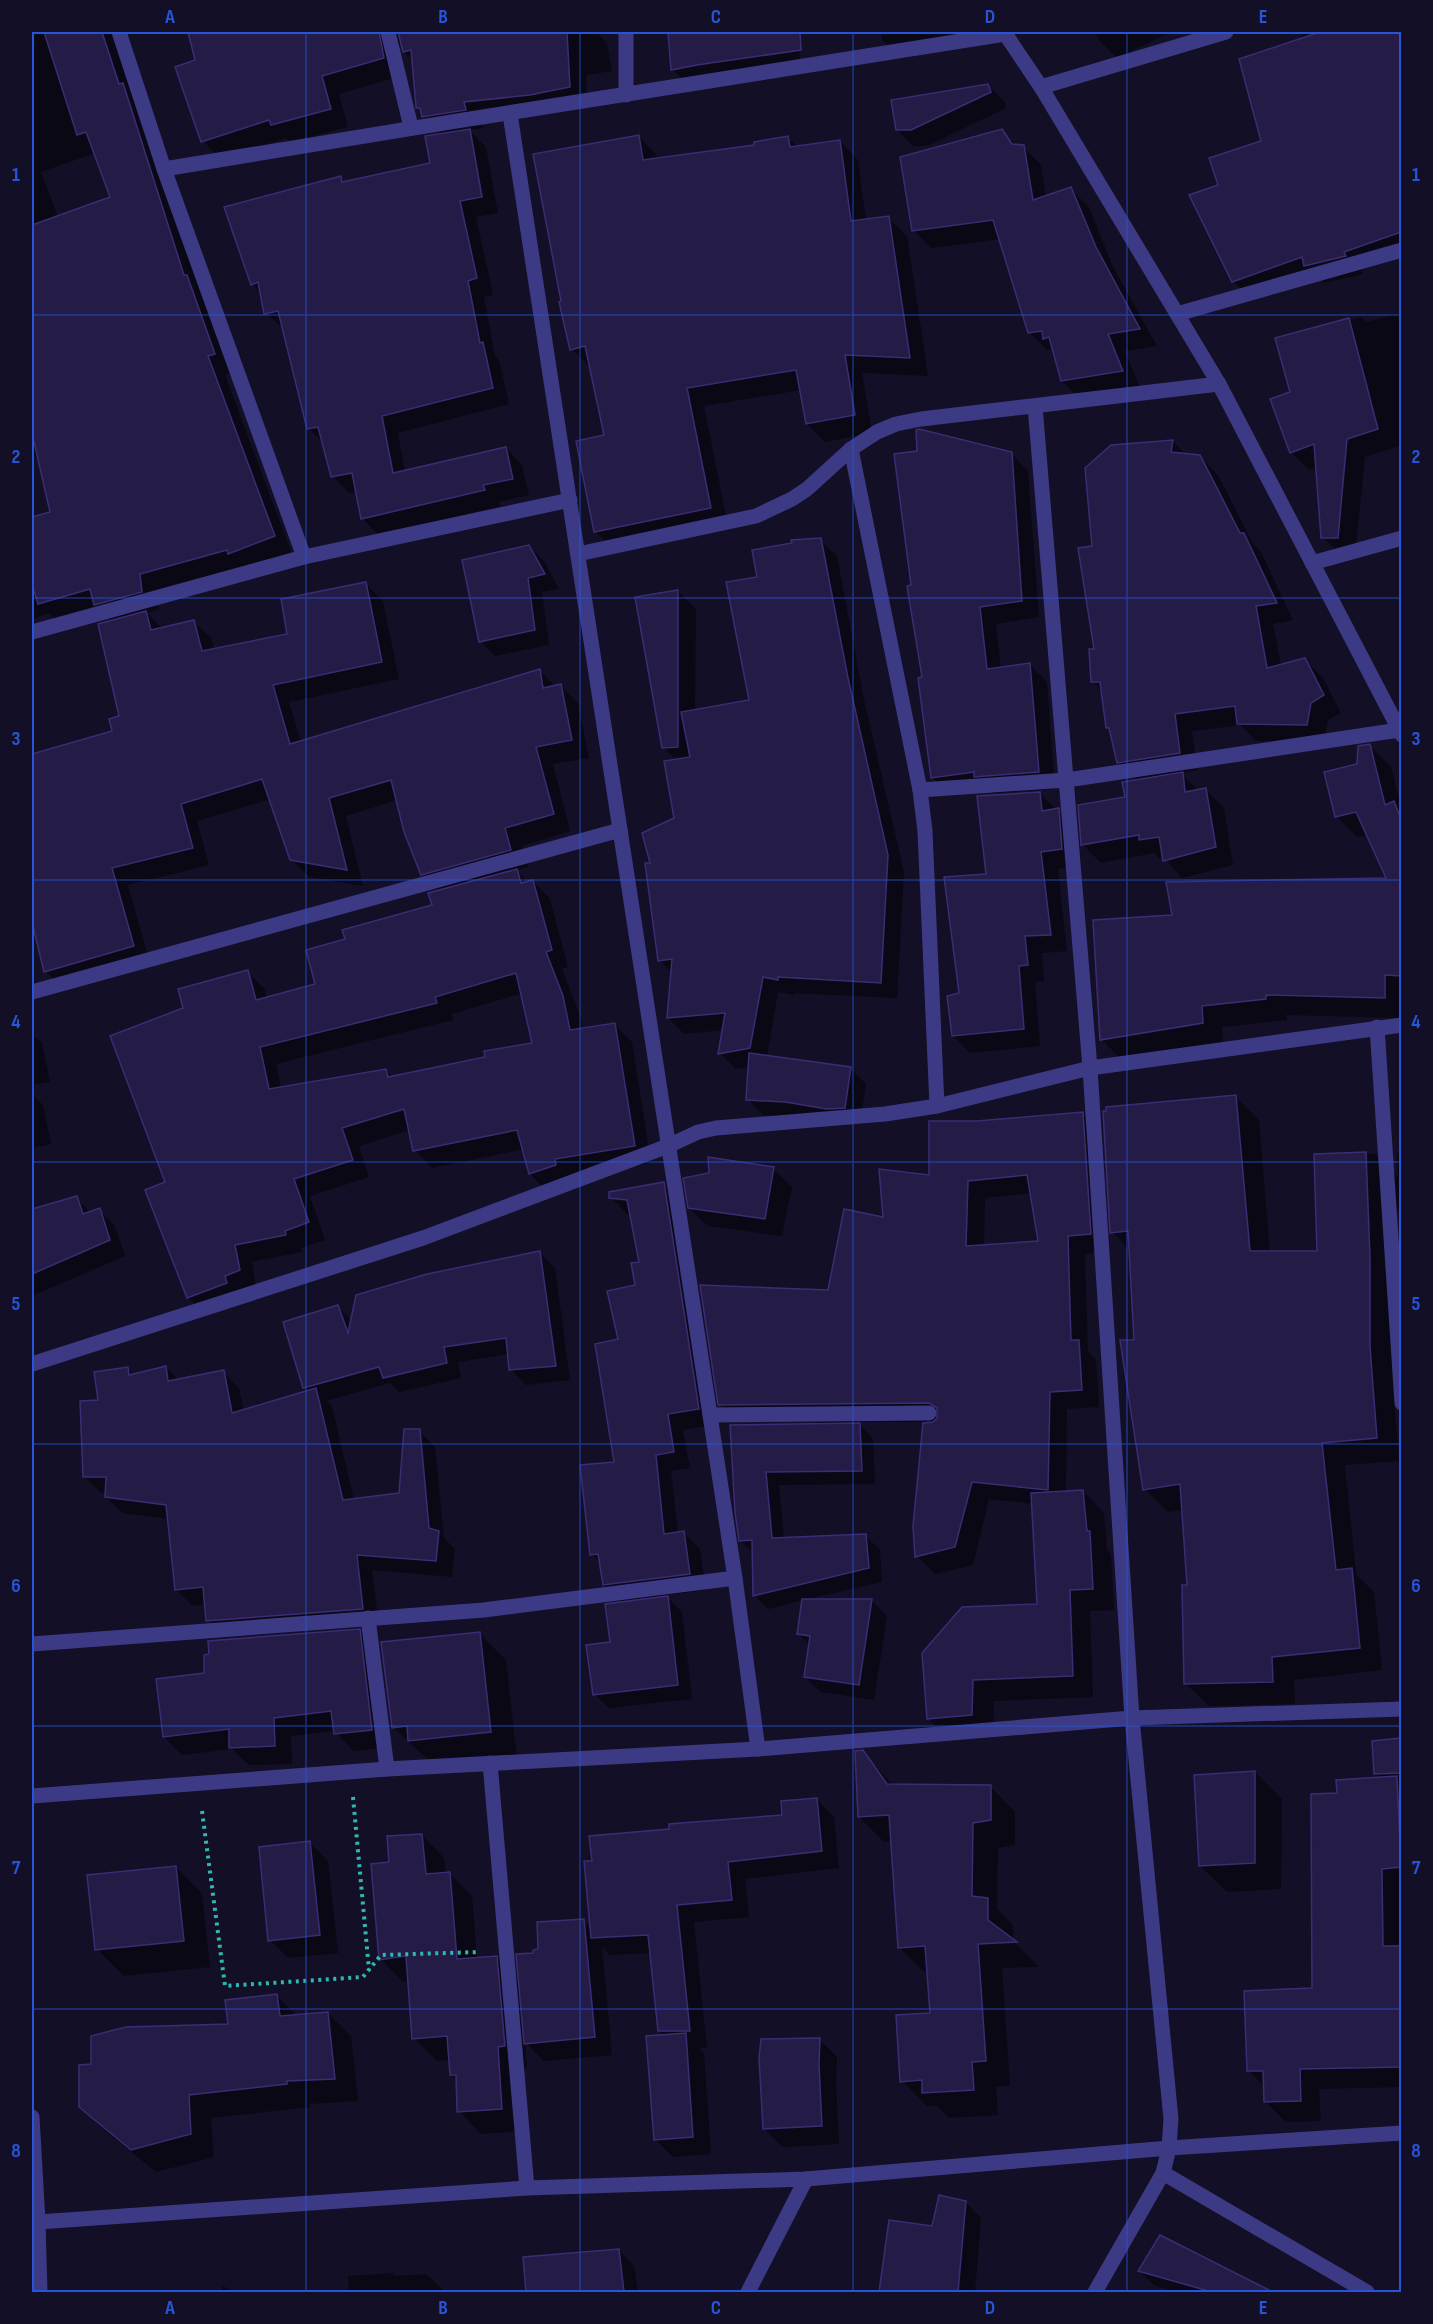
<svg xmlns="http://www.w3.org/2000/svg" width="1433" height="2324" font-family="'Sofia Sans Condensed',sans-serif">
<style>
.shadow{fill:#0007;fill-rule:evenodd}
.building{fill:#241b47;stroke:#3b2d73;stroke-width:1.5;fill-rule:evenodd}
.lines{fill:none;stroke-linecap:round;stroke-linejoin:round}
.path{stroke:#2fb8b0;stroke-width:4;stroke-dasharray:3 4.5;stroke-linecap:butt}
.minor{stroke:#3d3a85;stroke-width:15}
.grid{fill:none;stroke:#2655da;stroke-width:1.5;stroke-opacity:0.55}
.neatline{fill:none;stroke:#2655da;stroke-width:2}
.grid-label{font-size:20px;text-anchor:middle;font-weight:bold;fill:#2655da}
</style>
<rect width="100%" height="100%" fill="#130f26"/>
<g class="shadow">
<path d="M32,32H113L232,372L225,375L292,554L158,592L159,609L147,613L163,629L194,622L212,639L214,650L289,635L366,584L383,601L399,679L289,702L301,742L540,671L556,687L561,686L578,703L589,758L553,764L570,831L522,846L528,867L516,870L528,882L533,881L550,899L568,967L562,969L580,1015L583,1030L615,1025L632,1042L651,1163L572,1176L547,1191L530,1174L524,1149L432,1168L415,1150L410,1130L359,1146L369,1177L310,1196L325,1240L301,1248L302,1252L252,1262L256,1288L206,1315L188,1297L167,1183L184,1009L247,972L265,989L267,999L317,985L347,940L434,906L439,891L422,874L397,800L346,816L363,886L309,877L291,859L271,799L197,821L209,865L128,885L150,963L63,988L46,971L32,916V831L34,830L32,821V756L114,732L121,717L112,621L100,609L57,621L49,613L32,619V519L52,513L38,455L32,457ZM95,153L112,198L58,217L41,172ZM523,993L534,1044L487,1058L393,1078L386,1070L281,1088L276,1064L453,1020L452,1014Z"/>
<polygon points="190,32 596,32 607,43 612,71 586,75 587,104 482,120 483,128 469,130 486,147 498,213 476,217 493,295 484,297 495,356 499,360 509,404 398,433 405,472 506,448 522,465 529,495 498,502 501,506 379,535 362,518 357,492 349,493 333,476 324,444 308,428 284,329 266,313 262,294 252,284 341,178 346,183 431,164 442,135 423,116 418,107 413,61 404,52 402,43 396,48 401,76 339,94 348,127 290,142 286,138 221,159 203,141 197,61"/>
<polygon points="670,32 797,32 801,70 691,88 673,70"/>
<polygon points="881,32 955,32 959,47 901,59 882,40"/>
<polygon points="1095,32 1171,32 1117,58 1099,40"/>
<polygon points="1301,32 1402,32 1402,256 1362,270 1363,274 1324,283 1316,276 1251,299 1233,281 1220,186 1263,142 1303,39"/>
<polygon points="988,86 1004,101 1006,108 927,146 913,146 897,130"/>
<polygon points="1001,131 1017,146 1023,147 1041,165 1046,197 1071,189 1089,207 1113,267 1157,346 1125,351 1140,388 1080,398 1062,381 1054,349 1047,350 1029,332 1000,239 931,248 914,230"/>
<polygon points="638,136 656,154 657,159 756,146 787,137 798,147 840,141 858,160 866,220 888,218 907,236 928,376 862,373 872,433 825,442 807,424 801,390 704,406 728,526 613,549 595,531 606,436 590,367 572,349"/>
<polygon points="1402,313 1402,445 1365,457 1355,555 1341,555 1323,537 1317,467 1309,470 1291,452 1292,392 1277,339 1361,317 1366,322"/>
<polygon points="1173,441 1187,456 1200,457 1218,475 1253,544 1261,552 1293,620 1273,624 1281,666 1305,660 1323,678 1341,713 1328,720 1324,742 1256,741 1241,725 1192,731 1197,770 1181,773 1199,791 1206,790 1224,808 1233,865 1182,878 1164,857 1159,858 1154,853 1101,863 1083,845 1127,798 1137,781 1118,762 1111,732 1108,728 1103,692 1092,681 1096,650 1093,548 1111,446"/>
<polygon points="1011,453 1028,471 1039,617 996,624 1001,669 1030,665 1047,682 1055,789 993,793 989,789 949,794 932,777 924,678 912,586"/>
<polygon points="820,540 837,556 863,695 904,872 897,998 794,993 793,995 778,992 767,1057 851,1069 866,1084 860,1123 763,1115 748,1099 750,1067 736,1069 720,1053 724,1030 684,1034 668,1018 672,973 660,960 652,865 676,819 677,761 664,748 678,591 696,609 695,711 751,701 758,578"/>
<polygon points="528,546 544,561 559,589 542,592 549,645 495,656 480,641"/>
<polygon points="1370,746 1391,767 1402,811 1402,1018 1286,1015 1287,1020 1222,1027 1223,1043 1122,1060 1101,1039 1173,916 1388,880 1368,835 1357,837 1336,816 1358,765"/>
<polygon points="1039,793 1075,827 1078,866 1058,869 1067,951 1042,953 1044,981 1035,982 1040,1046 970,1053 953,1036 987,875"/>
<polygon points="32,1034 42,1043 50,1082 32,1085"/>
<polygon points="32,1097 35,1097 43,1105 51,1144 32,1148"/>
<polygon points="1236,1097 1259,1120 1270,1253 1319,1253 1316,1156 1375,1154 1398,1177 1397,1153 1399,1153 1402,1111 1400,1212 1393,1210 1392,1371 1399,1461 1345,1465 1356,1574 1374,1592 1382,1670 1294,1680 1295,1704 1209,1706 1186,1684 1189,1587 1183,1510 1168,1512 1145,1489 1131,1251 1112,1232"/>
<path d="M1083,1114L1100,1132L1108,1252L1085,1254L1088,1352L1096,1359L1099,1407L1067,1409L1066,1492L1083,1491L1104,1513L1107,1550L1111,1554L1114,1610L1090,1611L1093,1697L994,1701L993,1736L950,1740L929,1719L1039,1606L1033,1504L989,1499L973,1565L935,1574L917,1556L915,1526L925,1422H857L873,1439L875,1484L779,1485L784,1539L866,1536L880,1550L882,1582L807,1599L872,1601L887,1616L874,1700L821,1692L805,1677L810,1645L798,1634L803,1600L768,1609L754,1595V1554L741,1541L732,1426L816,1425V1422H738L720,1404L829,1292L885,1218L931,1176L977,1122ZM1032,1193L1039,1242L984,1246L985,1198Z"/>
<polygon points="773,1169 792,1187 782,1236 708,1226 689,1208"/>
<polygon points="664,1183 680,1200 715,1425 683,1430 690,1468 671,1471 678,1534 683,1533 700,1549 706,1590 620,1601 604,1584 601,1564 591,1554 616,1463 620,1340 637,1286 640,1263 631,1214 627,1214 611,1197"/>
<polygon points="76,1198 91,1213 99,1210 115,1226 125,1256 34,1295 32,1293 32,1210"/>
<polygon points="540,1253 555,1268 570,1380 526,1385 511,1370 509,1354 458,1362 461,1378 399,1392 390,1383 326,1401 332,1406 354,1500 400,1495 419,1431 435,1447 444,1538 455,1549 452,1577 372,1570 379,1625 224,1637 208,1620 206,1604 193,1606 176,1590 169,1519 122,1513 106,1497 106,1493 101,1493 84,1476 100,1401 128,1369 134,1375 166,1367 179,1380 223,1372 239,1388 244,1411 309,1392 305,1388 285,1323 338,1307 352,1321"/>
<polygon points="668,1598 682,1612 692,1699 609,1708 594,1694 612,1643"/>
<polygon points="359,1631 377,1649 390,1747 353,1751 335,1731 291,1736 292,1764 249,1765 232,1749 182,1755 164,1737"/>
<polygon points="479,1633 506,1660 517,1758 437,1768 393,1727"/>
<polygon points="1402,1740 1402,2087 1319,2089 1321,2121 1286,2122 1266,2102 1265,2087 1249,2071 1314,1989 1338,1794 1381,1779 1375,1773 1373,1742"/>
<polygon points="862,1752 894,1786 990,1786 1015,1812 1015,1845 998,1848 997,1909 1013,1925 1013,1941 1039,1967 1002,1968 1010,2086 996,2087 998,2115 949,2118 937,2106 927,2106 902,2081 931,2015 928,1972 924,1972 899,1947 892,1841 884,1842 859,1817"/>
<polygon points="1255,1772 1282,1799 1281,1889 1227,1892 1200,1866"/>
<polygon points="817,1799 834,1817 839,1868 745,1879 749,1917 694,1922 707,2048 699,2048 704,2053 711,2154 673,2157 655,2139 665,2036 659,2031 652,1953 610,1955 602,1947 612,2055 544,2061 525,2042 527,2068 520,2069 524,2131 481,2134 459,2111 457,2080 452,2075 451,2060 437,2061 414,2038 409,1981 403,1982 381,1959 391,1864 422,1835 444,1858 446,1874 449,1873 472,1896 477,1959 496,1957 520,1981 535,1954 539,1950 583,1921 592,1929 593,1862 671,1830 784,1817"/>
<polygon points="310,1843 328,1861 338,1953 288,1958 270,1940"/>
<polygon points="176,1867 202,1894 210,1967 124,1976 97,1949"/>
<polygon points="277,1996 297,2016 328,2013 351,2036 358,2101 309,2104 310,2107 211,2118 214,2157 156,2172 104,2130 81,2107 92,2066 230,2026"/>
<polygon points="819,2039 837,2057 836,2083 839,2144 783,2147 764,2129"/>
<polygon points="966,2202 981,2218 975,2292 937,2292 899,2284 934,2228"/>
<polygon points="1161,2237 1269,2292 1177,2292 1155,2286 1139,2271"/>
<polygon points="619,2250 634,2266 638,2292 527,2292 525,2259"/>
<polygon points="392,2273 395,2276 426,2274 445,2292 349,2292 348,2276"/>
<polygon points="223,2286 234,2292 220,2292"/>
</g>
<g class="building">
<polygon points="44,32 102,32 119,84 123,83 184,275 187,275 215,354 208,356 275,536 228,554 227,550 140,574 142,592 94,605 90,589 38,604 32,584 32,517 50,512 32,433 32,225 110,197 86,132 77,135"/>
<polygon points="188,32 379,32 384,58 322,76 331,109 271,125 269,120 201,142 175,67 195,60"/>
<polygon points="398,32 567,32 570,87 530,95 464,102 466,110 422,117 420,108 416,108 416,106 411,50 403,52"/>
<polygon points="668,32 800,32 801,50 697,65 671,70"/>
<polygon points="1320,32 1401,32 1401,232 1344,252 1346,256 1304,266 1302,257 1232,282 1189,195 1218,185 1209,158 1261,141 1239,59"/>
<polygon points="988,84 991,92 911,130 896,130 891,100"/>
<polygon points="470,129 482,197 460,201 477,278 468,281 480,343 483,342 493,388 382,416 393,473 506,447 513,479 483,485 485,490 361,519 352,473 331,477 318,427 307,429 278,311 264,314 258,282 251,285 224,207 341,176 342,182 430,163 425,136"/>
<polygon points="1002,129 1012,144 1024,145 1033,200 1071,187 1096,247 1140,329 1108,334 1123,371 1061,381 1049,337 1043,339 1042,331 1028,333 993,220 912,231 900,157"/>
<polygon points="639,135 643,160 754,145 754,142 788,136 790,147 840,140 851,221 889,216 910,358 845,355 855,415 806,424 796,370 687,388 711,508 594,532 576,441 604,435 585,346 570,350 559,302 561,301 533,154"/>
<polygon points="1349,318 1378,429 1347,439 1338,538 1321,538 1314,444 1290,453 1270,399 1290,392 1275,338"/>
<polygon points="919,429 1012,452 1022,601 980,607 987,669 1030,663 1039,772 974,777 974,772 931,778 918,678 922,677 907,586 911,585 894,454 917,451 916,430"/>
<polygon points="1173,440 1171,452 1200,455 1240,533 1244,533 1277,603 1256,606 1267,668 1305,658 1324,695 1311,703 1307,725 1237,724 1235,706 1175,714 1180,753 1117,763 1109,728 1106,728 1100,682 1091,682 1089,649 1094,649 1078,548 1092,546 1085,468 1111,445"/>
<polygon points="821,538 848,678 888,855 881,983 778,977 778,980 763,977 750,1048 718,1054 725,1013 667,1018 672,959 658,961 645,863 650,863 642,833 674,818 664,761 690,757 681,712 749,700 726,582 757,577 752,550 792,543 791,540"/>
<polygon points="529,545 545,574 528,578 535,630 479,642 462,560"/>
<polygon points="366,582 382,662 273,685 290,744 540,669 543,688 561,684 572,740 536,747 554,814 505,828 511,850 421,875 404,832 391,780 329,798 347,870 290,860 262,779 181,804 193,848 112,868 134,946 44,972 32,922 32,754 112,731 109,719 119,716 98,624 146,611 151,630 194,620 202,651 287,634 281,599"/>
<polygon points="678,590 678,747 662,748 635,597"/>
<polygon points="1370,744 1385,805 1394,801 1401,819 1401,976 1385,975 1385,998 1266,995 1266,999 1202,1006 1203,1023 1100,1040 1093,920 1172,915 1166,882 1386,878 1356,812 1335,817 1324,772 1357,764 1358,746"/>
<polygon points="1183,772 1185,792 1206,788 1216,847 1163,861 1159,837 1139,840 1139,835 1081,845 1078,805 1125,797 1122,782"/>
<polygon points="1040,792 1042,811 1059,808 1062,849 1041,852 1051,935 1025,936 1028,965 1019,966 1024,1029 952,1036 947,996 959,993 944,877 986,874 977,796"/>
<path d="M517,869L521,883L533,880L552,950L546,952L563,996L570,1030L615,1023L635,1146L555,1159L556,1165L529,1174L517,1130L413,1151L404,1109L342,1128L353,1160L294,1179L309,1222L285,1231L286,1235L235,1245L240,1270L225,1276L227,1283L187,1298L145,1190L165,1182L110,1036L183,1008L178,989L248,970L256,1000L315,984L306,950L345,939L342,930L432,905L428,893ZM516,973L532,1043L484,1051L485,1057L388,1077L386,1069L269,1089L260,1047L437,1003L435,997Z"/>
<polygon points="749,1053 851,1067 845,1108 827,1109 785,1102 746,1100"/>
<polygon points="1236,1095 1250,1251 1317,1251 1314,1154 1366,1152 1370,1258 1370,1347 1377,1438 1322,1443 1336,1570 1352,1568 1360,1648 1272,1657 1273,1682 1184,1684 1182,1585 1187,1585 1180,1484 1143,1490 1120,1340 1134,1340 1128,1231 1110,1233 1103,1111 1106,1111 1106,1107"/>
<path d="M1083,1112L1091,1234L1068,1236L1071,1340H1079L1082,1390L1050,1392L1048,1490L972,1482L955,1547L915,1557L913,1526L923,1423L933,1422L937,1418V1408L929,1403L718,1405L700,1285L828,1290L844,1209L883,1217L879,1169L929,1175V1121H977ZM1027,1175L1038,1241L966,1246L968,1181Z"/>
<polygon points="708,1157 774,1167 765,1219 688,1208 683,1178 709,1173"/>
<polygon points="664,1182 699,1409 668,1414 674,1452 656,1455 664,1534 684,1531 690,1574 603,1585 598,1554 590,1555 580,1465 614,1462 595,1344 618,1339 607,1291 635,1285 631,1263 639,1262 627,1200 609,1198 609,1192"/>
<polygon points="77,1196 83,1214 100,1208 110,1240 32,1274 32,1209"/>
<polygon points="540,1251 556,1366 509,1370 506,1338 444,1347 447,1363 383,1378 379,1367 303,1388 283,1322 338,1305 348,1333 356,1295 427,1274"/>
<polygon points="166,1366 168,1381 224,1370 232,1413 316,1388 343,1500 399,1493 404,1429 420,1429 429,1528 439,1531 436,1561 357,1555 363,1609 206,1621 203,1587 175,1590 166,1505 105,1497 106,1477 83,1477 80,1401 98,1400 94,1372 128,1367 129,1375"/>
<polygon points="860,1423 862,1471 766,1472 772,1538 866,1534 869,1568 753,1596 752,1540 739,1541 735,1512 730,1425"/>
<polygon points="1083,1490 1087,1531 1090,1531 1093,1589 1070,1590 1073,1676 973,1680 972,1715 927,1719 922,1653 962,1607 1037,1604 1031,1493"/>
<polygon points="668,1596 678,1685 593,1695 586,1645 610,1642 605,1604"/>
<polygon points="802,1599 872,1599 859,1685 804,1677 810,1636 797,1634"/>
<polygon points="360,1629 372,1730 334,1734 331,1711 274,1718 275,1746 229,1748 229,1729 163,1737 156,1679 204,1673 204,1655 209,1654 208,1641"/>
<polygon points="480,1632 491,1732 408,1741 407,1726 392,1728 381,1642"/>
<polygon points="1401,1738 1401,1773 1374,1774 1372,1741"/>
<polygon points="863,1750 887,1784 991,1785 991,1820 973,1823 972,1896 988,1898 988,1920 1017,1942 978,1944 986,2061 972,2062 974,2090 922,2093 922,2080 900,2082 896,2015 930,2013 925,1946 898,1948 889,1815 858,1817 855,1751"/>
<polygon points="1255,1771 1255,1863 1199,1866 1194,1775"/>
<polygon points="1397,1776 1401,1867 1382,1869 1383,1946 1401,1946 1401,2067 1300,2069 1301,2101 1264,2102 1263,2071 1247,2071 1244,1991 1312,1988 1311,1794 1337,1793 1336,1780"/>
<polygon points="817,1798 822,1851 728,1862 732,1900 677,1905 690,2031 658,2031 648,1935 591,1938 584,1861 592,1861 589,1836 669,1829 669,1824 782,1815 781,1801"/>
<polygon points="422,1834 426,1874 450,1872 457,1959 497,1956 505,2046 498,2047 502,2109 457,2112 456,2075 450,2075 447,2036 412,2039 406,1956 379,1960 371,1864 389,1862 387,1836"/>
<polygon points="310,1841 320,1935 268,1941 259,1847"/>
<polygon points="176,1866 184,1941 95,1950 87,1875"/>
<polygon points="584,1919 595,2037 524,2044 516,1954 533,1953 533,1950 538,1949 537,1922"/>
<polygon points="277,1994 280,2016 328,2012 335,2079 287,2081 287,2084 189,2095 191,2134 131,2150 79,2107 79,2065 91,2064 91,2036 126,2027 228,2024 225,2000"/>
<polygon points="686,2033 693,2137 654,2140 646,2036"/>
<polygon points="820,2038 819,2064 822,2126 763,2129 759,2058 761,2039"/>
<polygon points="939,2195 966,2201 958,2292 879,2292 889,2220 932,2226"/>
<polygon points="1160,2235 1273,2292 1212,2292 1138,2271"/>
<polygon points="619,2249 624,2292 526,2292 523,2257"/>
</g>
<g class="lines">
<g class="path">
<polyline points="353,1797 369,1970"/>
<polyline points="202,1811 225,1986 363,1977 381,1955 480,1952"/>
</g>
<g class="minor">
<polyline points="119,32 164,169 304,557"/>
<polyline points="388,32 411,127"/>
<polyline points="1004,32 1041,87 1219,384 1402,735"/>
<polyline points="1041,87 1226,32"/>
<polyline points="626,95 626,32"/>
<polyline points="510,114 735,1578 758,1749"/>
<path d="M164,169C444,122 725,79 1005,34"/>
<polyline points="1177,314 1402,250"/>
<polyline points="1035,406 1090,1068 1132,1718 1171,2119 1169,2148 1163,2173 1095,2292"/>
<polyline points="851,449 920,790 925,831 937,1106"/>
<polyline points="578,554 756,516 792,499 807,489 851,449 877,432 896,424 921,419 1219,384"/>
<polyline points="1312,563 1402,538"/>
<polyline points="32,632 304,557 570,500"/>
<polyline points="920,790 1067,780 1399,730"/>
<polyline points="32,992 620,830"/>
<polyline points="1377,1027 1402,1403"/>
<polyline points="32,1364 423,1238 668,1146 698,1132 716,1128 885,1114 937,1106 1090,1068 1402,1025"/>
<polyline points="710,1415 929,1413"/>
<polyline points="368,1618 387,1769"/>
<polyline points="32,1644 484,1610 735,1578"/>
<polyline points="490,1763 527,2188"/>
<polyline points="32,1796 387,1769 758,1749 1132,1718 1402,1709"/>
<polyline points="32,2117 38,2222 40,2292"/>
<polyline points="1163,2173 1367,2292"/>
<polyline points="38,2222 527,2188 806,2179 1169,2148 1402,2133"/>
<polyline points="748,2292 806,2179"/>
</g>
</g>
<path class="grid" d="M306,32V2292M580,32V2292M853,32V2292M1127,32V2292M32,315H1402M32,598H1402M32,880H1402M32,1162H1402M32,1444H1402M32,1726H1402M32,2009H1402"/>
<rect width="1433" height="2324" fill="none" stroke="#130f26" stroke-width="66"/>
<rect x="33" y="33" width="1367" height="2258" class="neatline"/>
<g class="grid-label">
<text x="170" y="23">A</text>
<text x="443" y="23">B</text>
<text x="716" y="23">C</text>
<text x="990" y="23">D</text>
<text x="1263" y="23">E</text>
<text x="16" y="181">1</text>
<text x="1416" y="181">1</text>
<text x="16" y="463">2</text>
<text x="1416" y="463">2</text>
<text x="16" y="745">3</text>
<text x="1416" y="745">3</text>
<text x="16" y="1028">4</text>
<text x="1416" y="1028">4</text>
<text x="16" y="1310">5</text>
<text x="1416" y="1310">5</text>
<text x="16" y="1592">6</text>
<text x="1416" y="1592">6</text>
<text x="16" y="1874">7</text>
<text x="1416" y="1874">7</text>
<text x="16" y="2157">8</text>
<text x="1416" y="2157">8</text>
<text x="170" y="2314">A</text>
<text x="443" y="2314">B</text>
<text x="716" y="2314">C</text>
<text x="990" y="2314">D</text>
<text x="1263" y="2314">E</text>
</g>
</svg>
